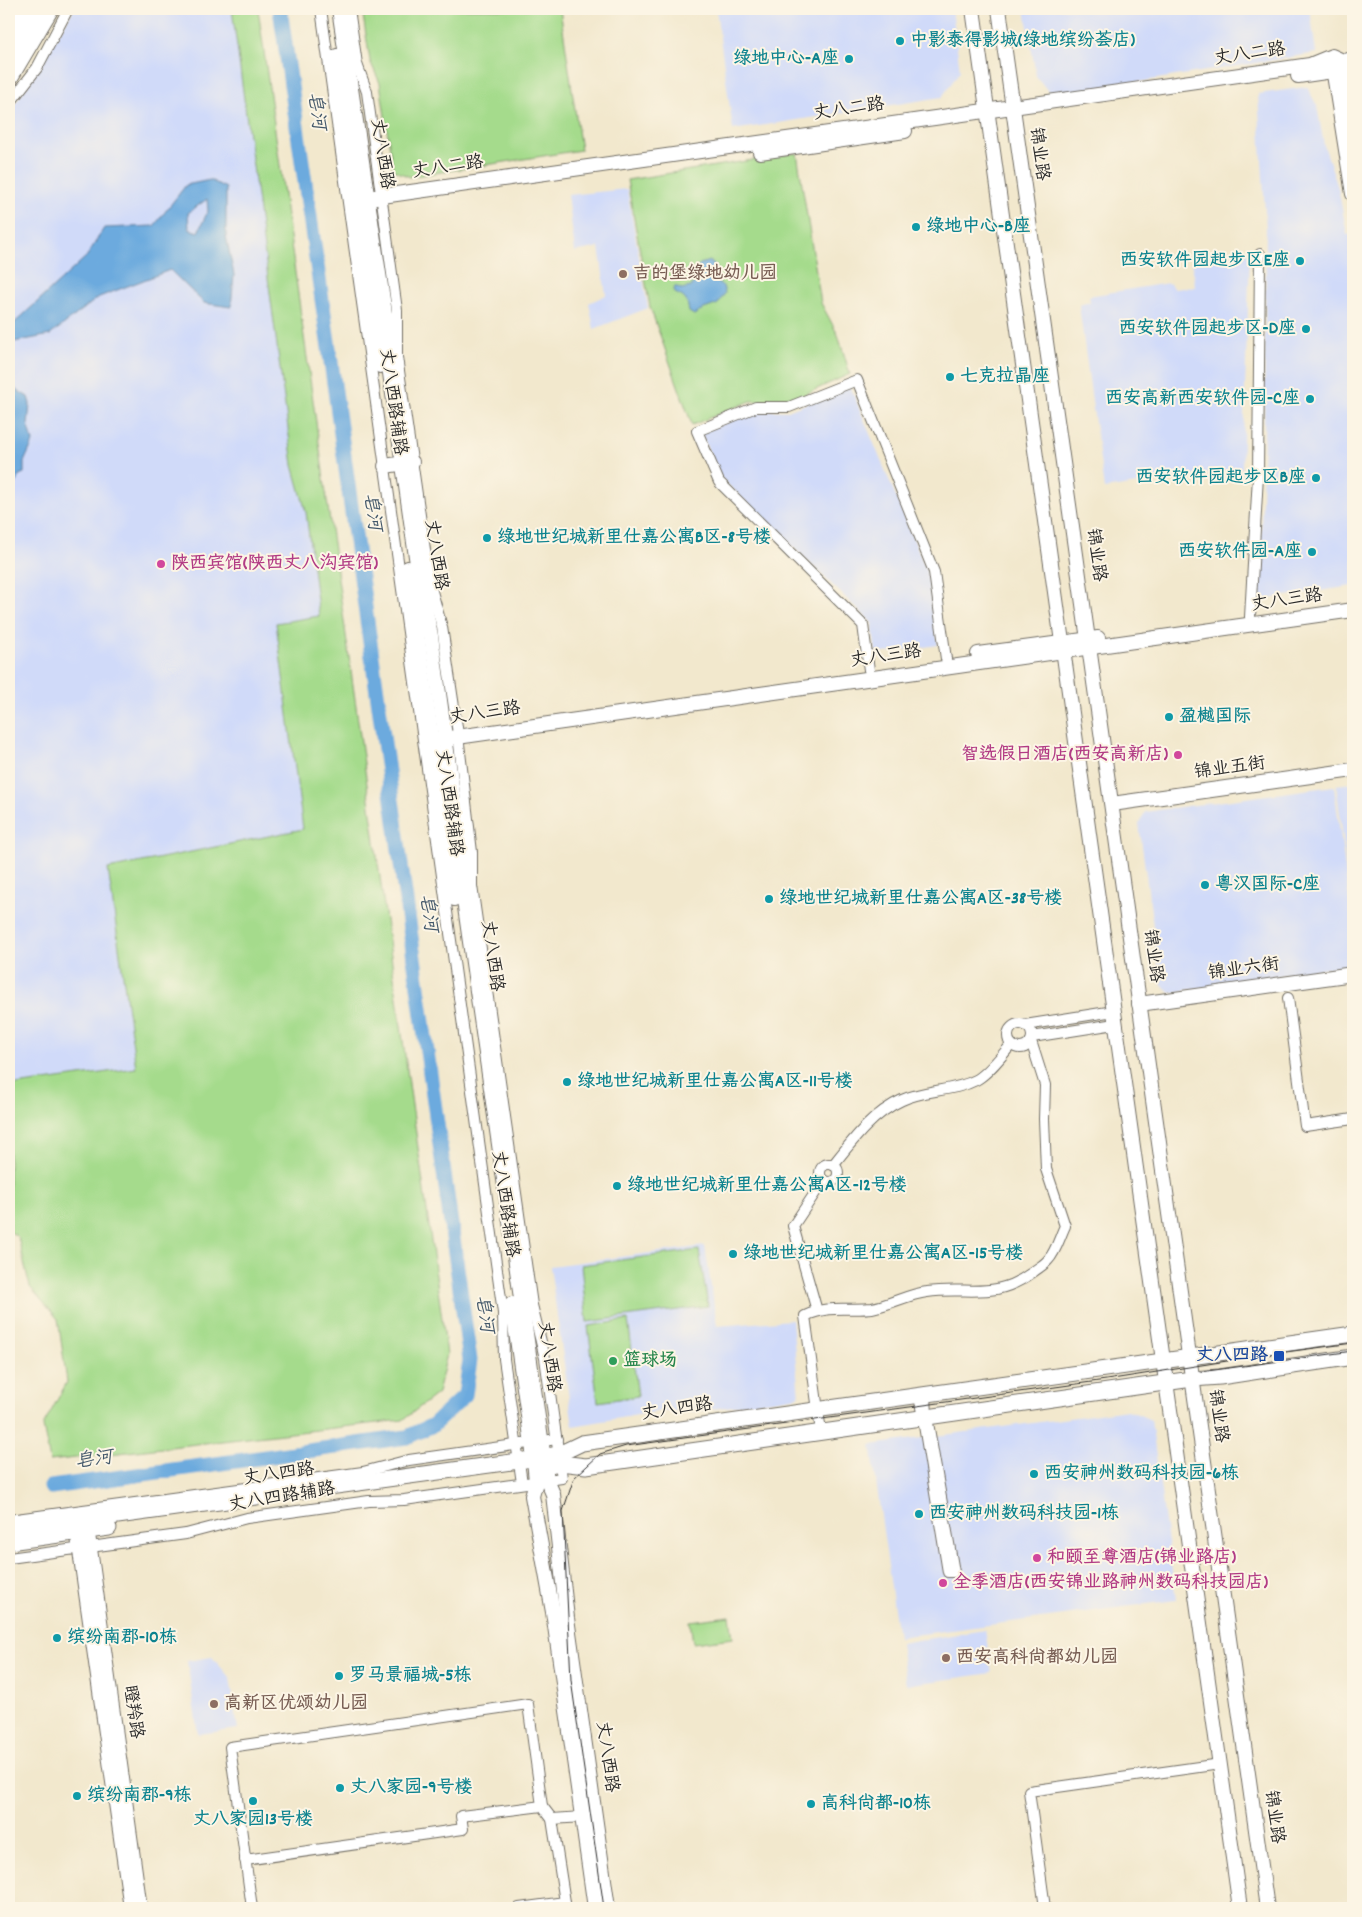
<svg xmlns="http://www.w3.org/2000/svg" width="1362" height="1917" font-family="Dekko,'LXGW WenKai TC',sans-serif">
<style>
.built{fill:#d0daf9}
.green{fill:#a5db8c;stroke:#68835c}
.water{fill:#6caade;stroke:#4c6a84;fill-rule:evenodd}
.lines{fill:none;stroke-linecap:round;stroke-linejoin:round}
.river{stroke:#6caade;stroke-width:15}
.street-casing{stroke:#716d64;stroke-width:12}
.secondary-casing{stroke:#716d64;stroke-width:16}
.primary-casing{stroke:#716d64;stroke-width:17}
.street{stroke:#fff;stroke-width:10}
.secondary{stroke:#fff;stroke-width:14}
.primary{stroke:#fff;stroke-width:15}
.tram{stroke:#2b2b2b;stroke-width:1}
.culture-dot{fill:#0f9aa8;stroke:#fcf5e5;stroke-width:2}
.education-dot{fill:#8d6e63;stroke:#fcf5e5;stroke-width:2}
.hotel-dot{fill:#d1479c;stroke:#fcf5e5;stroke-width:2}
.transit-dot{fill:#1a4fb4;stroke:#fcf5e5;stroke-width:2}
.leisure-dot{fill:#2e9e5b;stroke:#fcf5e5;stroke-width:2}
.labels{text-anchor:middle;dominant-baseline:central;stroke-width:4;stroke-linejoin:round;paint-order:stroke}
.culture-label{font-size:18px;font-weight:bold;fill:#0d838f;stroke:#fcf5e5;text-anchor:start}
.street-label{font-size:18px;fill:#2b2b2b;stroke:#fcf5e5}
.education-label{font-size:18px;font-weight:bold;fill:#785e54;stroke:#fcf5e5;text-anchor:start}
.hotel-label{font-size:18px;font-weight:bold;fill:#b23c85;stroke:#fcf5e5;text-anchor:start}
.transit-label{font-size:18px;font-weight:bold;fill:#164399;stroke:#fcf5e5;text-anchor:end}
.leisure-label{font-size:18px;font-weight:bold;fill:#27864d;stroke:#fcf5e5;text-anchor:start}
.water-label{font-size:19px;font-style:italic;fill:#42576a;stroke:#fcf5e5}
</style>
<rect width="100%" height="100%" fill="#fcf5e5"/>
<filter id="ink" filterUnits="userSpaceOnUse"><feTurbulence type="fractalNoise" baseFrequency=".02" numOctaves="2"/><feDisplacementMap in="SourceGraphic" scale="10" xChannelSelector="R" yChannelSelector="G"/><feConvolveMatrix kernelMatrix="1 2 1 2 8 2 1 2 1" color-interpolation-filters="sRGB"/></filter>
<filter id="wash" filterUnits="userSpaceOnUse"><feTurbulence type="fractalNoise" baseFrequency=".0096" numOctaves="4" result="noise"/><feDisplacementMap in="SourceGraphic" scale="20" xChannelSelector="R" yChannelSelector="G"/><feGaussianBlur stdDeviation="1.12" result="paint"/><feColorMatrix in="noise" values="0 0 0 0 0 0 0 0 0 0 0 0 0 0 0 0 0 1.4 0 .05"/><feComposite in="paint" operator="in"/></filter>
<g filter="url(#wash)">
<rect width="100%" height="100%" fill="#f2e8cd"/>
<g class="built">
<polygon points="74,9 232,9 293,465 306,512 319,617 276,624 303,829 108,869 136,1068 9,1086 9,114"/>
<polygon points="716,9 952,9 960,71 942,97 733,130"/>
<polygon points="1025,9 1310,9 1316,53 1052,96 1036,76"/>
<polygon points="1307,87 1317,106 1324,145 1338,188 1347,235 1353,234 1353,586 1259,600 1264,435 1266,229 1258,94"/>
<polygon points="627,189 648,308 594,329 589,303 606,295 599,247 575,252 568,195"/>
<polygon points="1250,253 1242,468 1104,489 1079,305 1090,302 1089,296 1169,283 1174,289 1195,287 1192,261"/>
<polygon points="850,386 929,576 938,645 876,654 872,623 720,477 701,433 756,410 788,411"/>
<polygon points="1353,783 1353,911 1336,785"/>
<polygon points="1334,786 1353,928 1353,964 1170,993 1161,984 1139,824 1145,812"/>
<polygon points="705,1246 717,1326 792,1320 799,1396 693,1412 661,1411 573,1426 550,1266"/>
<polygon points="1128,1410 1151,1420 1176,1600 898,1637 871,1445"/>
<polygon points="985,1630 992,1673 906,1685 900,1643"/>
<polygon points="212,1657 230,1678 238,1729 198,1734 187,1661"/>
</g>
<g class="green">
<polygon points="232,9 258,9 447,1354 438,1393 403,1420 50,1461 43,1426 67,1382 58,1319 30,1287 18,1237 9,1231 9,1086 136,1068 108,869 303,829 276,623 319,616 306,512 293,465"/>
<polygon points="362,9 560,9 581,150 410,177 393,170 380,83 370,61"/>
<polygon points="797,153 821,303 838,335 850,374 788,402 751,401 692,425 650,307 627,180"/>
<polygon points="699,1250 708,1306 587,1322 581,1265"/>
<polygon points="628,1320 638,1396 598,1402 588,1326"/>
<polygon points="730,1616 733,1638 693,1643 690,1621"/>
</g>
<g class="water">
<path d="M210,180L226,188V236L234,275L231,307L204,303L170,270L99,297L50,335L9,343V328L87,256L104,228L154,226L186,185ZM207,199L208,211L198,232L189,229L188,213Z"/>
<path d="M709,261L713,263L717,269C714,275 717,283 723,286L725,293L718,304L704,309L694,315L689,312C687,301 687,298 675,293L674,290L675,286L681,289L691,287L696,279L694,269L700,264Z"/>
<polygon points="9,385 28,397 30,404 28,424 33,442 24,462 24,473 19,475 18,481 10,489 9,494"/>
</g>
<g class="lines">
<polyline class="river" points="51,1487 407,1437 433,1425 465,1395 470,1360 331,362 280,9"/>
</g>
</g>
<g filter="url(#ink)">
<g class="lines">
<g class="street-casing">
<g id="street">
<polyline points="321,9 503,1313 504,1359 522,1483"/>
<polyline points="9,33 22,9"/>
<polyline points="9,104 37,68 68,9"/>
<polyline points="1250,617 1258,476 1260,254"/>
<polyline points="869,670 863,625 719,482 697,431 756,407 789,407 857,380 934,572 946,659"/>
<polyline points="1288,998 1305,1126 1353,1119"/>
<circle cx="1020" cy="1036" r="12"/>
<polyline points="1025,1025 1114,1011"/>
<polyline points="1032,1037 1115,1024"/>
<circle cx="829" cy="1173" r="9"/>
<path d="M833,1165C852,1141 873,1113 902,1100C925,1089 953,1092 976,1080C988,1074 1002,1055 1011,1045"/>
<polyline points="817,1311 793,1226 823,1181"/>
<polyline points="919,1395 948,1572 954,1572 927,1417 926,1394"/>
<path d="M821,1432L805,1316C832,1304 846,1311 872,1308C890,1305 908,1294 927,1292C970,1286 994,1301 1033,1272C1038,1268 1044,1265 1048,1260C1056,1252 1060,1236 1065,1226L1046,1169L1044,1119L1045,1085L1031,1041"/>
<polyline points="9,1520 363,1472 409,1460 557,1439"/>
<polyline points="9,1558 186,1534 247,1518 369,1501 404,1500 562,1478 545,1358 532,1305 472,886 472,852 457,727 442,627 430,584 397,357 397,310 367,92 357,64 349,9"/>
<polyline points="245,1860 463,1829 461,1816 542,1806 552,1819 583,1817"/>
<polyline points="252,1908 230,1747 528,1704 542,1806"/>
<polyline points="519,1908 565,1902 552,1819"/>
<polyline points="1045,1908 1029,1791 1220,1764"/>
</g>
</g>
<g class="secondary-casing">
<g id="secondary">
<polyline points="339,9 386,320 388,359 419,578 431,636 459,837 462,886 547,1480 553,1494 567,1618 608,1908"/>
<polyline points="973,9 1240,1908"/>
<polyline points="999,9 1267,1908"/>
<polyline points="337,56 380,366"/>
<polyline points="1343,61 1353,128"/>
<polyline points="1332,62 1353,194"/>
<polyline points="1298,76 1353,68"/>
<polyline points="760,152 905,131"/>
<polyline points="361,199 1310,65 1332,56 1343,61 1353,59"/>
<polyline points="385,466 412,462"/>
<polyline points="408,568 454,899"/>
<polyline points="978,654 1098,638"/>
<polyline points="436,740 1353,610"/>
<polyline points="1112,804 1353,770"/>
<polyline points="1139,1004 1353,974"/>
<polyline points="512,1304 534,1458 536,1482 532,1496 553,1612 595,1908"/>
<polyline points="86,1520 140,1908"/>
<polyline points="76,1523 131,1908"/>
</g>
</g>
<g class="primary-casing">
<g id="primary">
<polyline points="9,55 35,9"/>
<polyline points="9,80 51,9"/>
<polyline points="543,1466 560,1463 586,1466 1192,1379 1220,1377 1353,1357"/>
<polyline points="9,1531 519,1461 559,1454 582,1443 1353,1334"/>
<polyline points="9,1542 109,1528"/>
</g>
</g>
<use href="#street" class="street"/>
<use href="#secondary" class="secondary"/>
<use href="#primary" class="primary"/>
<g class="tram">
<polyline points="1200,1372 1353,1351"/>
<polyline points="604,1908 571,1680 563,1511 574,1478 600,1454 626,1446 1106,1380 1278,1353 1353,1343"/>
</g>
</g>
</g>
<g class="culture-dot">
<circle cx="900" cy="41" r="5"/>
<circle cx="849" cy="59" r="5"/>
<circle cx="916" cy="227" r="5"/>
<circle cx="1300" cy="261" r="5"/>
<circle cx="1306" cy="329" r="5"/>
<circle cx="950" cy="377" r="5"/>
<circle cx="1310" cy="399" r="5"/>
<circle cx="1316" cy="478" r="5"/>
<circle cx="487" cy="538" r="5"/>
<circle cx="1312" cy="552" r="5"/>
<circle cx="1169" cy="717" r="5"/>
<circle cx="1205" cy="885" r="5"/>
<circle cx="769" cy="899" r="5"/>
<circle cx="567" cy="1082" r="5"/>
<circle cx="617" cy="1186" r="5"/>
<circle cx="733" cy="1254" r="5"/>
<circle cx="1034" cy="1474" r="5"/>
<circle cx="919" cy="1514" r="5"/>
<circle cx="57" cy="1638" r="5"/>
<circle cx="339" cy="1676" r="5"/>
<circle cx="340" cy="1788" r="5"/>
<circle cx="77" cy="1796" r="5"/>
<circle cx="253" cy="1801" r="5"/>
<circle cx="811" cy="1804" r="5"/>
</g>
<g class="education-dot">
<circle cx="623" cy="274" r="5"/>
<circle cx="946" cy="1658" r="5"/>
<circle cx="214" cy="1704" r="5"/>
</g>
<g class="hotel-dot">
<circle cx="161" cy="564" r="5"/>
<circle cx="1178" cy="755" r="5"/>
<circle cx="1037" cy="1558" r="5"/>
<circle cx="943" cy="1583" r="5"/>
</g>
<rect class="transit-dot" x="1273" y="1350" width="12" height="12" rx="2.5"/>
<circle class="leisure-dot" cx="613" cy="1361" r="5"/>
<g class="labels">
<g class="culture-label">
<text x="910" y="41">中影泰得影城(绿地缤纷荟店)</text>
<text x="839" y="59" text-anchor="end">绿地中心-A座</text>
<text x="926" y="227">绿地中心-B座</text>
<text x="1290" y="261" text-anchor="end">西安软件园起步区E座</text>
<text x="1296" y="329" text-anchor="end">西安软件园起步区-D座</text>
<text x="960" y="377">七克拉晶座</text>
<text x="1300" y="399" text-anchor="end">西安高新西安软件园-C座</text>
<text x="1306" y="478" text-anchor="end">西安软件园起步区B座</text>
<text x="497" y="538">绿地世纪城新里仕嘉公寓B区-8号楼</text>
<text x="1302" y="552" text-anchor="end">西安软件园-A座</text>
<text x="1179" y="717">盈樾国际</text>
<text x="1215" y="885">粤汉国际-C座</text>
<text x="779" y="899">绿地世纪城新里仕嘉公寓A区-38号楼</text>
<text x="577" y="1082">绿地世纪城新里仕嘉公寓A区-11号楼</text>
<text x="627" y="1186">绿地世纪城新里仕嘉公寓A区-12号楼</text>
<text x="743" y="1254">绿地世纪城新里仕嘉公寓A区-15号楼</text>
<text x="1044" y="1474">西安神州数码科技园-6栋</text>
<text x="929" y="1514">西安神州数码科技园-1栋</text>
<text x="67" y="1638">缤纷南郡-10栋</text>
<text x="349" y="1676">罗马景福城-5栋</text>
<text x="350" y="1788">丈八家园-9号楼</text>
<text x="87" y="1796">缤纷南郡-9栋</text>
<text x="821" y="1804">高科尚都-10栋</text>
<text x="253" y="1820" text-anchor="middle">丈八家园13号楼</text>
</g>
<g class="street-label">
<text transform="translate(1250 55) rotate(-8)">丈八二路</text>
<text transform="translate(849 110) rotate(-8)">丈八二路</text>
<text transform="translate(381 154) rotate(81)">丈八西路</text>
<text transform="translate(1038 154) rotate(82)">锦业路</text>
<text transform="translate(448 168) rotate(-8)">丈八二路</text>
<text transform="translate(392 402) rotate(82)">丈八西路辅路</text>
<text transform="translate(435 555) rotate(81)">丈八西路</text>
<text transform="translate(1095 555) rotate(82)">锦业路</text>
<text transform="translate(1287 601) rotate(-8)">丈八三路</text>
<text transform="translate(886 657) rotate(-8)">丈八三路</text>
<text transform="translate(485 714) rotate(-8)">丈八三路</text>
<text transform="translate(1230 769) rotate(-8)">锦业五街</text>
<text transform="translate(448 803) rotate(82)">丈八西路辅路</text>
<text transform="translate(491 956) rotate(82)">丈八西路</text>
<text transform="translate(1152 956) rotate(82)">锦业路</text>
<text transform="translate(1244 970) rotate(-8)">锦业六街</text>
<text transform="translate(504 1204) rotate(82)">丈八西路辅路</text>
<text transform="translate(548 1357) rotate(82)">丈八西路</text>
<text transform="translate(677 1410) rotate(-8)">丈八四路</text>
<text transform="translate(1217 1416) rotate(82)">锦业路</text>
<text transform="translate(279 1475) rotate(-8)">丈八四路</text>
<text transform="translate(282 1498) rotate(-9)">丈八四路辅路</text>
<text transform="translate(132 1712) rotate(82)">瞪羚路</text>
<text transform="translate(606 1757) rotate(82)">丈八西路</text>
<text transform="translate(1273 1817) rotate(82)">锦业路</text>
</g>
<g class="education-label">
<text x="633" y="274">吉的堡绿地幼儿园</text>
<text x="956" y="1658">西安高科尚都幼儿园</text>
<text x="224" y="1704">高新区优颂幼儿园</text>
</g>
<g class="hotel-label">
<text x="171" y="564">陕西宾馆(陕西丈八沟宾馆)</text>
<text x="1168" y="755" text-anchor="end">智选假日酒店(西安高新店)</text>
<text x="1047" y="1558">和颐至尊酒店(锦业路店)</text>
<text x="953" y="1583">全季酒店(西安锦业路神州数码科技园店)</text>
</g>
<g class="transit-label">
<text x="1268" y="1356">丈八四路</text>
</g>
<g class="leisure-label">
<text x="623" y="1361">篮球场</text>
</g>
<g class="water-label">
<text transform="translate(315 111) rotate(82)">皂河</text>
<text transform="translate(371 512) rotate(82)">皂河</text>
<text transform="translate(427 913) rotate(82)">皂河</text>
<text transform="translate(483 1314) rotate(82)">皂河</text>
<text transform="translate(94 1461) rotate(-8)">皂河</text>
</g>
</g>
<rect width="1362" height="1917" fill="none" stroke="#fcf5e5" stroke-width="30"/>
</svg>
